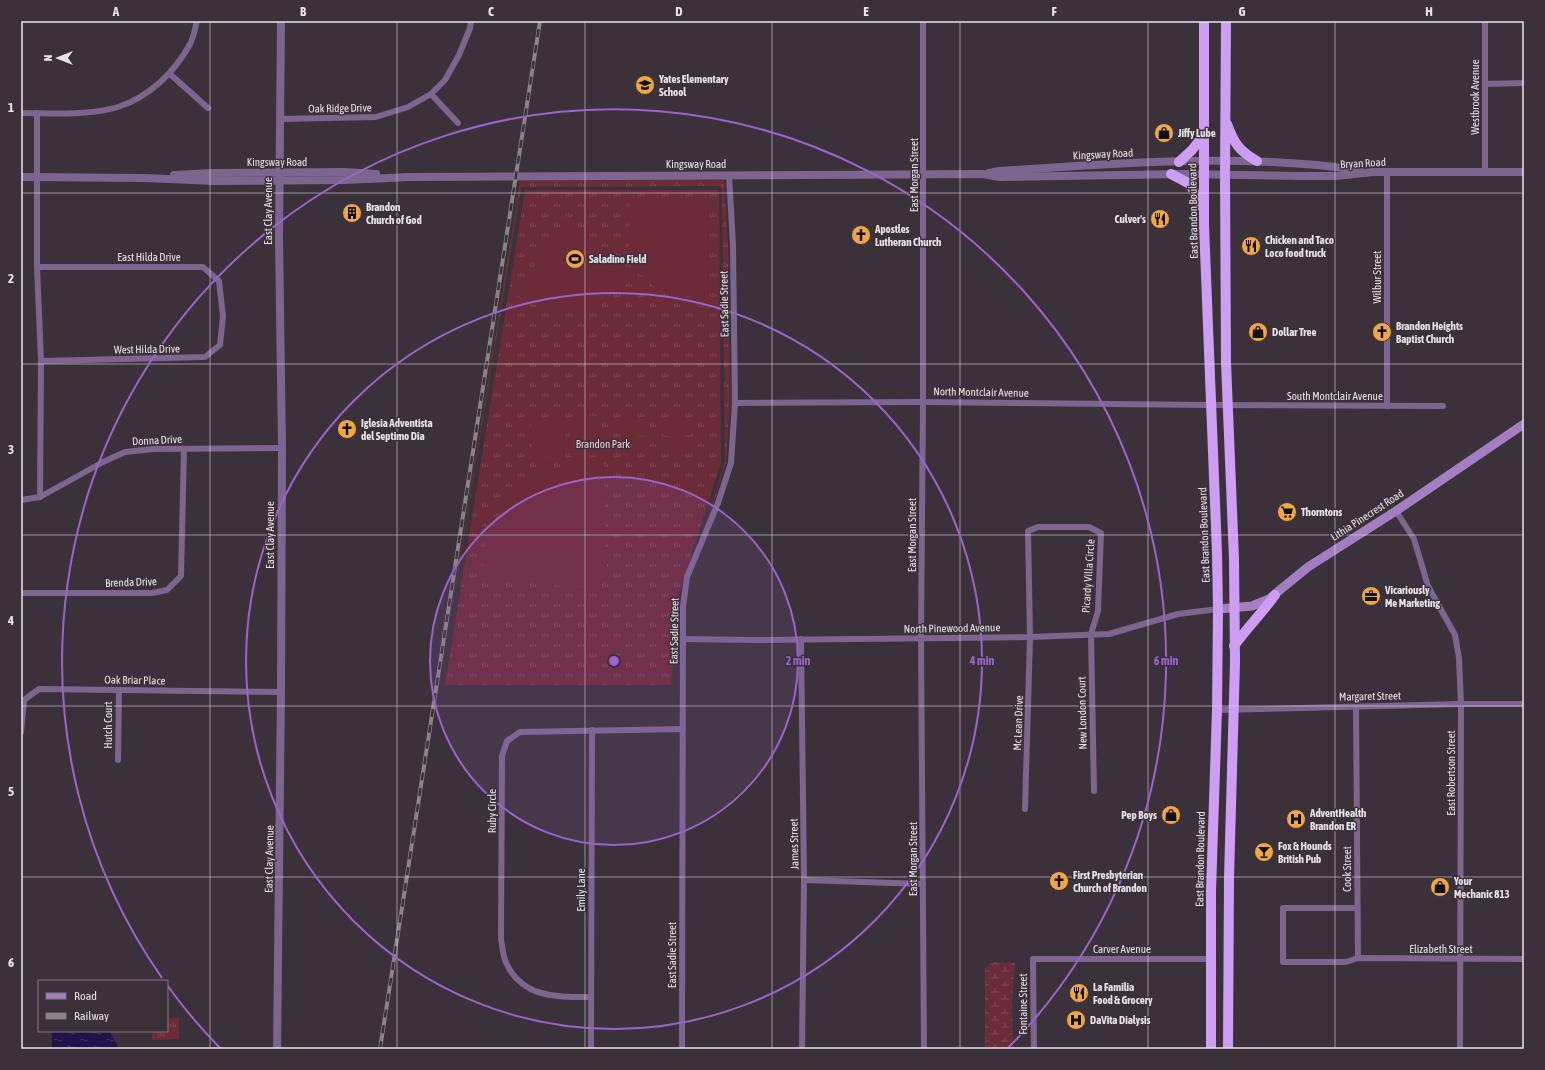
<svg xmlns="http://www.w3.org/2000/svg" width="1545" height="1070" font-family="'Asap Condensed',sans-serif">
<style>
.grass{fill:url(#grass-tufts)}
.wetland{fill:url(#wetland-marsh)}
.pitch{fill:#6b2b38}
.water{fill:url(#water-ripples)}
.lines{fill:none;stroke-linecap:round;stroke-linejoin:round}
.minor{stroke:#7c658f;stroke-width:6}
.tertiary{stroke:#7c658f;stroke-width:8}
.secondary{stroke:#a47ec1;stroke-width:9}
.trunk{stroke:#cd9ef3;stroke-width:10}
.rail-casing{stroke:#8b838a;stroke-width:4}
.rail{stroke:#3b313a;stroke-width:2.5;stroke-dasharray:8;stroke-linecap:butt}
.grid{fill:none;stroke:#eae3e9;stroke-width:1;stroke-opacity:0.55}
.ring{fill:none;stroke:#9c63cc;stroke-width:2}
.labels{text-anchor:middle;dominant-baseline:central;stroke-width:3;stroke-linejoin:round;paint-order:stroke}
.poi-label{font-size:11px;font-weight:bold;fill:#eae3e9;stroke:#3b313a;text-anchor:start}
.street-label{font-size:11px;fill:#eae3e9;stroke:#3b313a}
.park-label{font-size:11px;fill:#f8cdd2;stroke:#3b313a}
.centre{fill:#9c63cc;stroke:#3b313a;stroke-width:2}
.ring-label{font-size:12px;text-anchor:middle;font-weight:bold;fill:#9c63cc;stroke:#3b313a;stroke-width:3;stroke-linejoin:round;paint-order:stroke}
.neatline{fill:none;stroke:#eae3e9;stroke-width:1.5}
.grid-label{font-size:13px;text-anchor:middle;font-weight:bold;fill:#eae3e9}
</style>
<defs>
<pattern id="grass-tufts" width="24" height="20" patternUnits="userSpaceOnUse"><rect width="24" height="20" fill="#6b2b38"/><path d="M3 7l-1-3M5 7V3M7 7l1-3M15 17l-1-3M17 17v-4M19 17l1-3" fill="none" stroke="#804a55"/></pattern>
<pattern id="wetland-marsh" width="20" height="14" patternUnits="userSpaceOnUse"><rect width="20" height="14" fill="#6b2b38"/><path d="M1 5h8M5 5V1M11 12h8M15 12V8" fill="none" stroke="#804a55"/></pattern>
<pattern id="water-ripples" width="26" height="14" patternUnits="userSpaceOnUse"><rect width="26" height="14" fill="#211349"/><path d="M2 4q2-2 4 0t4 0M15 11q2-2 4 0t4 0" fill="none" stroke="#413563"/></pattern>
</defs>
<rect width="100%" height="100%" fill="#3b313a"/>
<g class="grass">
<polygon points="641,179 724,179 728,245 730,403 726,462 714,502 708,517 725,462 722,189 719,186 523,187 521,188 440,683 520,181"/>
<polygon points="525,190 719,190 721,462 678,597 671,685 445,685"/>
<polygon points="167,1018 179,1018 179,1039 152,1040 152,1031 167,1031"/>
</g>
<polygon class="wetland" points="994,962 1015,963 1012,1005 1013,1049 985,1049 985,969 989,964"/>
<g class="pitch">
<path d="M707,201V297C688,297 668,295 652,285C644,279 637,271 629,264L630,202Z"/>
<polygon points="568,215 572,224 632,276 608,299 578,310 550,310 532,304 516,294"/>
<polygon points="601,416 601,455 570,456 569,417"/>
<polygon points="530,417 562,417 563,456 532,457"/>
<polygon points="690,422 691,435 664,436 663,423"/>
<polygon points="648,423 648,436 621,437 620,424"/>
<polygon points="691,440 691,453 664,454 664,441"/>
<polygon points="592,461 604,464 605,552 608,575 597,587 563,586 481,577 486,542 506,503 540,475 571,464"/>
</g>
<polygon class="water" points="52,1031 109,1031 117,1044 118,1049 52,1049"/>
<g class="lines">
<g class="minor">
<polyline points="923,21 923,402 921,638 924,1049"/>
<polyline points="1485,21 1485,173"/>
<polyline points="170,74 208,108"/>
<polyline points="1485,84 1524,83"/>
<polyline points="431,94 458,123"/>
<path d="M21,113C52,113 88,116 118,107C149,97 175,72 190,44C194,37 195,28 197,21"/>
<polyline points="37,113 37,267 41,361 40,497"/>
<polyline points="280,119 376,117 408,107 431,94 445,80 459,55 470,28 471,21"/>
<polyline points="37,267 203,267 219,281 223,316 220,345 205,357 41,361"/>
<polyline points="735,403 923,402 1210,405 1443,406"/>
<polyline points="1387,406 1387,172"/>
<polyline points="21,500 40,497 103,462 125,452 154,449 282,448"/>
<polyline points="1396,511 1414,539 1428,586 1455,635 1459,658 1461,704 1460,1049"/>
<polyline points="21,593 152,593 167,590 181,576 184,449"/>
<polyline points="683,639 757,640 1030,637 1109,634 1178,614 1218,609"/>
<polyline points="801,639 804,880 802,1049"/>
<polyline points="1356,707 1358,958"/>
<polyline points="1217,710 1461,704 1524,704"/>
<polyline points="21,732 24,700 39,689 281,692"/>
<polyline points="118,760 119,690"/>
<polyline points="1025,809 1030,637 1028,531 1038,527 1089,527 1101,533 1098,611 1091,634 1094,791"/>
<polyline points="804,880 923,884"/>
<polyline points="1357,908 1283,908 1283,962 1346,962 1358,958 1524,959"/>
<path d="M590,997C556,997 520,998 505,960C503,954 502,945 501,939L502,756L507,741L520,732L683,729"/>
<polyline points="591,1049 592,730"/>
<polyline points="682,1049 683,607 687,577 718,503 731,463 735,403 733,245 729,175"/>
<polyline points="1034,1049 1033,959 1210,959"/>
</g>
<g class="tertiary">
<path d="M989,173L999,171C1119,163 1240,153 1360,170"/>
<polyline points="174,175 212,173 344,172 376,174"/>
<polyline points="21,177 145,178 214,181 345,180 410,177 982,174 1000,177 1183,174 1297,176 1336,176 1373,172 1524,172"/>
<polyline points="277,1049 281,692 282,448 279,238 281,21"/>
</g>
<polyline class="secondary" points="1218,609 1252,606 1269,599 1308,567 1396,511 1524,424"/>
<g class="trunk">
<polyline points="1204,21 1204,225 1217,553 1218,609 1217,710 1211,891 1211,1049"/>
<polyline points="1226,21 1225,175 1226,362 1234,559 1235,662 1229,878 1228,1049"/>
<path d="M1227,124C1234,143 1239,151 1257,161"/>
<polyline points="1179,162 1192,150 1203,136"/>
<polyline points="1171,174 1190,184 1202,207"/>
<path d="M1234,646C1247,628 1262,613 1275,595"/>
</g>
<g class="rail-casing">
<polyline id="rail" points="380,1049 540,21"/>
</g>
<use href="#rail" class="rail"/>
</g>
<path class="grid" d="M210,21V1049M397,21V1049M585,21V1049M772,21V1049M960,21V1049M1148,21V1049M1335,21V1049M21,193H1524M21,364H1524M21,535H1524M21,706H1524M21,877H1524"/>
<circle cx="614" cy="661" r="184" fill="#9c63cc" fill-opacity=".12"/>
<g class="ring">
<circle cx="614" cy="661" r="184"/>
<circle cx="614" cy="661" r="368"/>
<path d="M220 1048A552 552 0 0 1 167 985M162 978A552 552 0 1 1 1008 1048"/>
</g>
<defs>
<g id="school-disc" transform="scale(1)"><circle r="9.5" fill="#f1a640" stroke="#3b313a"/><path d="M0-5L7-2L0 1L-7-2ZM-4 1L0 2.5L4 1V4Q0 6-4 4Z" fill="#111"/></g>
<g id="shop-disc" transform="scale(1)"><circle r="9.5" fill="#f1a640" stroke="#3b313a"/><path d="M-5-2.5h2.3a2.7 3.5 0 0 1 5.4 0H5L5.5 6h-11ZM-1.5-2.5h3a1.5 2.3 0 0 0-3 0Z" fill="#111"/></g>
<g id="building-disc" transform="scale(1)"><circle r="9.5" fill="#f1a640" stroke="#3b313a"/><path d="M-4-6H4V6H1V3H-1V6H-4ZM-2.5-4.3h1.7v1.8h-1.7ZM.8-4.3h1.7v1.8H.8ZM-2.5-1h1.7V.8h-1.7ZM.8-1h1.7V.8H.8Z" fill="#111"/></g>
<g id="restaurant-disc" transform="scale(1)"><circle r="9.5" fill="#f1a640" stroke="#3b313a"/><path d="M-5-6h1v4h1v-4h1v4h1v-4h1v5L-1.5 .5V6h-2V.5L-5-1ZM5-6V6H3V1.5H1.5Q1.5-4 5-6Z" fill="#111"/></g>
<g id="church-disc" transform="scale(1)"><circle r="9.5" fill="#f1a640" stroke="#3b313a"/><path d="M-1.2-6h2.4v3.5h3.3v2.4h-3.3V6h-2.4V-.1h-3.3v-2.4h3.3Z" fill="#111"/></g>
<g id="stadium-disc" transform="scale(1)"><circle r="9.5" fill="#f1a640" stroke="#3b313a"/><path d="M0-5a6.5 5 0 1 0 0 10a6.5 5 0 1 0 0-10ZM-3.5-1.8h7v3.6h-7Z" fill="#111"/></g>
<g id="supermarket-disc" transform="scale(1)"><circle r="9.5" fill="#f1a640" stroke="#3b313a"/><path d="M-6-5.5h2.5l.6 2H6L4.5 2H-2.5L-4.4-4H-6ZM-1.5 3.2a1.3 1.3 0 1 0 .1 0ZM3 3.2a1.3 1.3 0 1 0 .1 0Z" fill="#111"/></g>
<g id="office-disc" transform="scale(1)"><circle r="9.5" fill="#f1a640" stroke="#3b313a"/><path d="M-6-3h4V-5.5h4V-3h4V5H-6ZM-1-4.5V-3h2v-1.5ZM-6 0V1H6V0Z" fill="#111"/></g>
<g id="hospital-disc" transform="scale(1)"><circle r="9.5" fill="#f1a640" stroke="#3b313a"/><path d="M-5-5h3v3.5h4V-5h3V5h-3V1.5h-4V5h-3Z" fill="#111"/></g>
<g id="bar-disc" transform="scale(1)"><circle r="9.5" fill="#f1a640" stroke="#3b313a"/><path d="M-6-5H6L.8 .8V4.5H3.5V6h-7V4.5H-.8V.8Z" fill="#111"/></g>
</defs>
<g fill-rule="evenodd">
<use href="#school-disc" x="645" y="85"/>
<use href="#shop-disc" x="1164" y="133"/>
<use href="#building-disc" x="352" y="213"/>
<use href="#restaurant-disc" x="1160" y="219"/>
<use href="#church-disc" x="861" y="235"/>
<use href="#restaurant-disc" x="1251" y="246"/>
<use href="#stadium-disc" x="575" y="259"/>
<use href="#shop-disc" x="1258" y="332"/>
<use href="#church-disc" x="1382" y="332"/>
<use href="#church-disc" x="347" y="429"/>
<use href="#supermarket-disc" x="1287" y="512"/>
<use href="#office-disc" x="1371" y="596"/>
<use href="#shop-disc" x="1171" y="815"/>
<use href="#hospital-disc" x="1296" y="819"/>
<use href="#bar-disc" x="1264" y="852"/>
<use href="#church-disc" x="1059" y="881"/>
<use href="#shop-disc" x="1440" y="887"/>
<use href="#restaurant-disc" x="1079" y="993"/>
<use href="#hospital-disc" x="1076" y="1020"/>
</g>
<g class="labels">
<g class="poi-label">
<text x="659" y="79">Yates Elementary<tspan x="659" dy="13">School</tspan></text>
<text x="1178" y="133">Jiffy Lube</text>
<text x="366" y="207">Brandon<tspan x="366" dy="13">Church of God</tspan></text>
<text x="1146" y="219" text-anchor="end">Culver's</text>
<text x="875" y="229">Apostles<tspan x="875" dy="13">Lutheran Church</tspan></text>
<text x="1265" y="240">Chicken and Taco<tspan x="1265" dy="13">Loco food truck</tspan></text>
<text x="589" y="259">Saladino Field</text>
<text x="1396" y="326">Brandon Heights<tspan x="1396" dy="13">Baptist Church</tspan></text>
<text x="1272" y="332">Dollar Tree</text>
<text x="361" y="423">Iglesia Adventista<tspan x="361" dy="13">del Septimo Dia</tspan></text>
<text x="1301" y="512">Thorntons</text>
<text x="1385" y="590">Vicariously<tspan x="1385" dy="13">Me Marketing</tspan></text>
<text x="1310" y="813">AdventHealth<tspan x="1310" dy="13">Brandon ER</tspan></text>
<text x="1157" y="815" text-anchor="end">Pep Boys</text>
<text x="1278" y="846">Fox &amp; Hounds<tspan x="1278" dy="13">British Pub</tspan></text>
<text x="1073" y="875">First Presbyterian<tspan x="1073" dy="13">Church of Brandon</tspan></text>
<text x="1454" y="881">Your<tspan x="1454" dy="13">Mechanic 813</tspan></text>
<text x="1093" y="987">La Familia<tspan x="1093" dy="13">Food &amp; Grocery</tspan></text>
<text x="1090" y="1020">DaVita Dialysis</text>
</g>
<g class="street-label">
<text transform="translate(1475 97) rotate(-90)">Westbrook Avenue</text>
<text transform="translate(340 108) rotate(-1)">Oak Ridge Drive</text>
<text transform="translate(1103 154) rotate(-3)">Kingsway Road</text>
<text x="277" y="162">Kingsway Road</text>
<text transform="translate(1363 163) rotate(-3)">Bryan Road</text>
<text x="696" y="164">Kingsway Road</text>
<text transform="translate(914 175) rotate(-90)">East Morgan Street</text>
<text transform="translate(268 211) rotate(-90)">East Clay Avenue</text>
<text transform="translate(1193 211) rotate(-91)">East Brandon Boulevard</text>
<text x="149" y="257">East Hilda Drive</text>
<text transform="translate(1377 277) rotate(-90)">Wilbur Street</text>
<text transform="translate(724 304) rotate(-91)">East Sadie Street</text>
<text transform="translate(147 349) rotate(-1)">West Hilda Drive</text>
<text transform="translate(981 392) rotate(1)">North Montclair Avenue</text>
<text x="1335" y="396">South Montclair Avenue</text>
<text transform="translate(157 440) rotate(-3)">Donna Drive</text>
<text transform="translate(1367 515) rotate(-33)">Lithia Pinecrest Road</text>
<text transform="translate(270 535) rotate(-90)">East Clay Avenue</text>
<text transform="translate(912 535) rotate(-90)">East Morgan Street</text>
<text transform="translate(1204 535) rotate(-92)">East Brandon Boulevard</text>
<text transform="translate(1088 576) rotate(-86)">Picardy Villa Circle</text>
<text transform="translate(131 582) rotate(-2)">Brenda Drive</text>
<text transform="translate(952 628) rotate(-1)">North Pinewood Avenue</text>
<text transform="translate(674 631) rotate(-89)">East Sadie Street</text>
<text transform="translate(135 680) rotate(1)">Oak Briar Place</text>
<text transform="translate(1370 696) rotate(-1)">Margaret Street</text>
<text transform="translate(1082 713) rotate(-91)">New London Court</text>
<text transform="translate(1018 723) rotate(-88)">Mc Lean Drive</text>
<text transform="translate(108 725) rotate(-90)">Hutch Court</text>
<text transform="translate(1451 773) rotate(-90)">East Robertson Street</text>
<text transform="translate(492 811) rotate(-90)">Ruby Circle</text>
<text transform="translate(794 844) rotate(-91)">James Street</text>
<text transform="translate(269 859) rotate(-89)">East Clay Avenue</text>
<text transform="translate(913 859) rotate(-90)">East Morgan Street</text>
<text transform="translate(1200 859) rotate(-89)">East Brandon Boulevard</text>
<text transform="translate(1347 869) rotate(-90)">Cook Street</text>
<text transform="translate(581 890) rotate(-90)">Emily Lane</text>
<text x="1122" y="949">Carver Avenue</text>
<text x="1441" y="949">Elizabeth Street</text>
<text transform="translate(672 955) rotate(-90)">East Sadie Street</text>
<text transform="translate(1023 1004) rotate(-90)">Fontaine Street</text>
</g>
<g class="park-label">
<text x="603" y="444">Brandon Park</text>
</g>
</g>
<circle cx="614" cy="661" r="6" class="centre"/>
<g class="ring-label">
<text x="798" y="665">2 min</text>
<text x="982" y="665">4 min</text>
<text x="1166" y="665">6 min</text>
</g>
<rect width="1545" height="1070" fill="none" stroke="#3b313a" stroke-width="44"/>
<rect x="38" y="980" width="130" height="52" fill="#3b313a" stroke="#817880"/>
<rect x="46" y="993" width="20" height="6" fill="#a47ec1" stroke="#817880"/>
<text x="74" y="1000" font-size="12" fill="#eae3e9">Road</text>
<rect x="46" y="1013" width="20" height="6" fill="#8b838a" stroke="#817880"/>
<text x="74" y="1020" font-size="12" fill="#eae3e9">Railway</text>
<g transform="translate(58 58) rotate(270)" stroke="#3b313a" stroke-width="3" paint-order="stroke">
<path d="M0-3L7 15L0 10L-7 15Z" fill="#eae3e9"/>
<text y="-6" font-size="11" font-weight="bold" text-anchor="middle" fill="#eae3e9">N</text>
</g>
<rect x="22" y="22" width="1501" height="1026" class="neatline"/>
<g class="grid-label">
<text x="116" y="16">A</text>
<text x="303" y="16">B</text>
<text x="491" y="16">C</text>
<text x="679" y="16">D</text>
<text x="866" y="16">E</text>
<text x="1054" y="16">F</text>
<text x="1242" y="16">G</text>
<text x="1429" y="16">H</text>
<text x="11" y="112">1</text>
<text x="11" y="283">2</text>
<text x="11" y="454">3</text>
<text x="11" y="625">4</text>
<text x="11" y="796">5</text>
<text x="11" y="967">6</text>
</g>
</svg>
